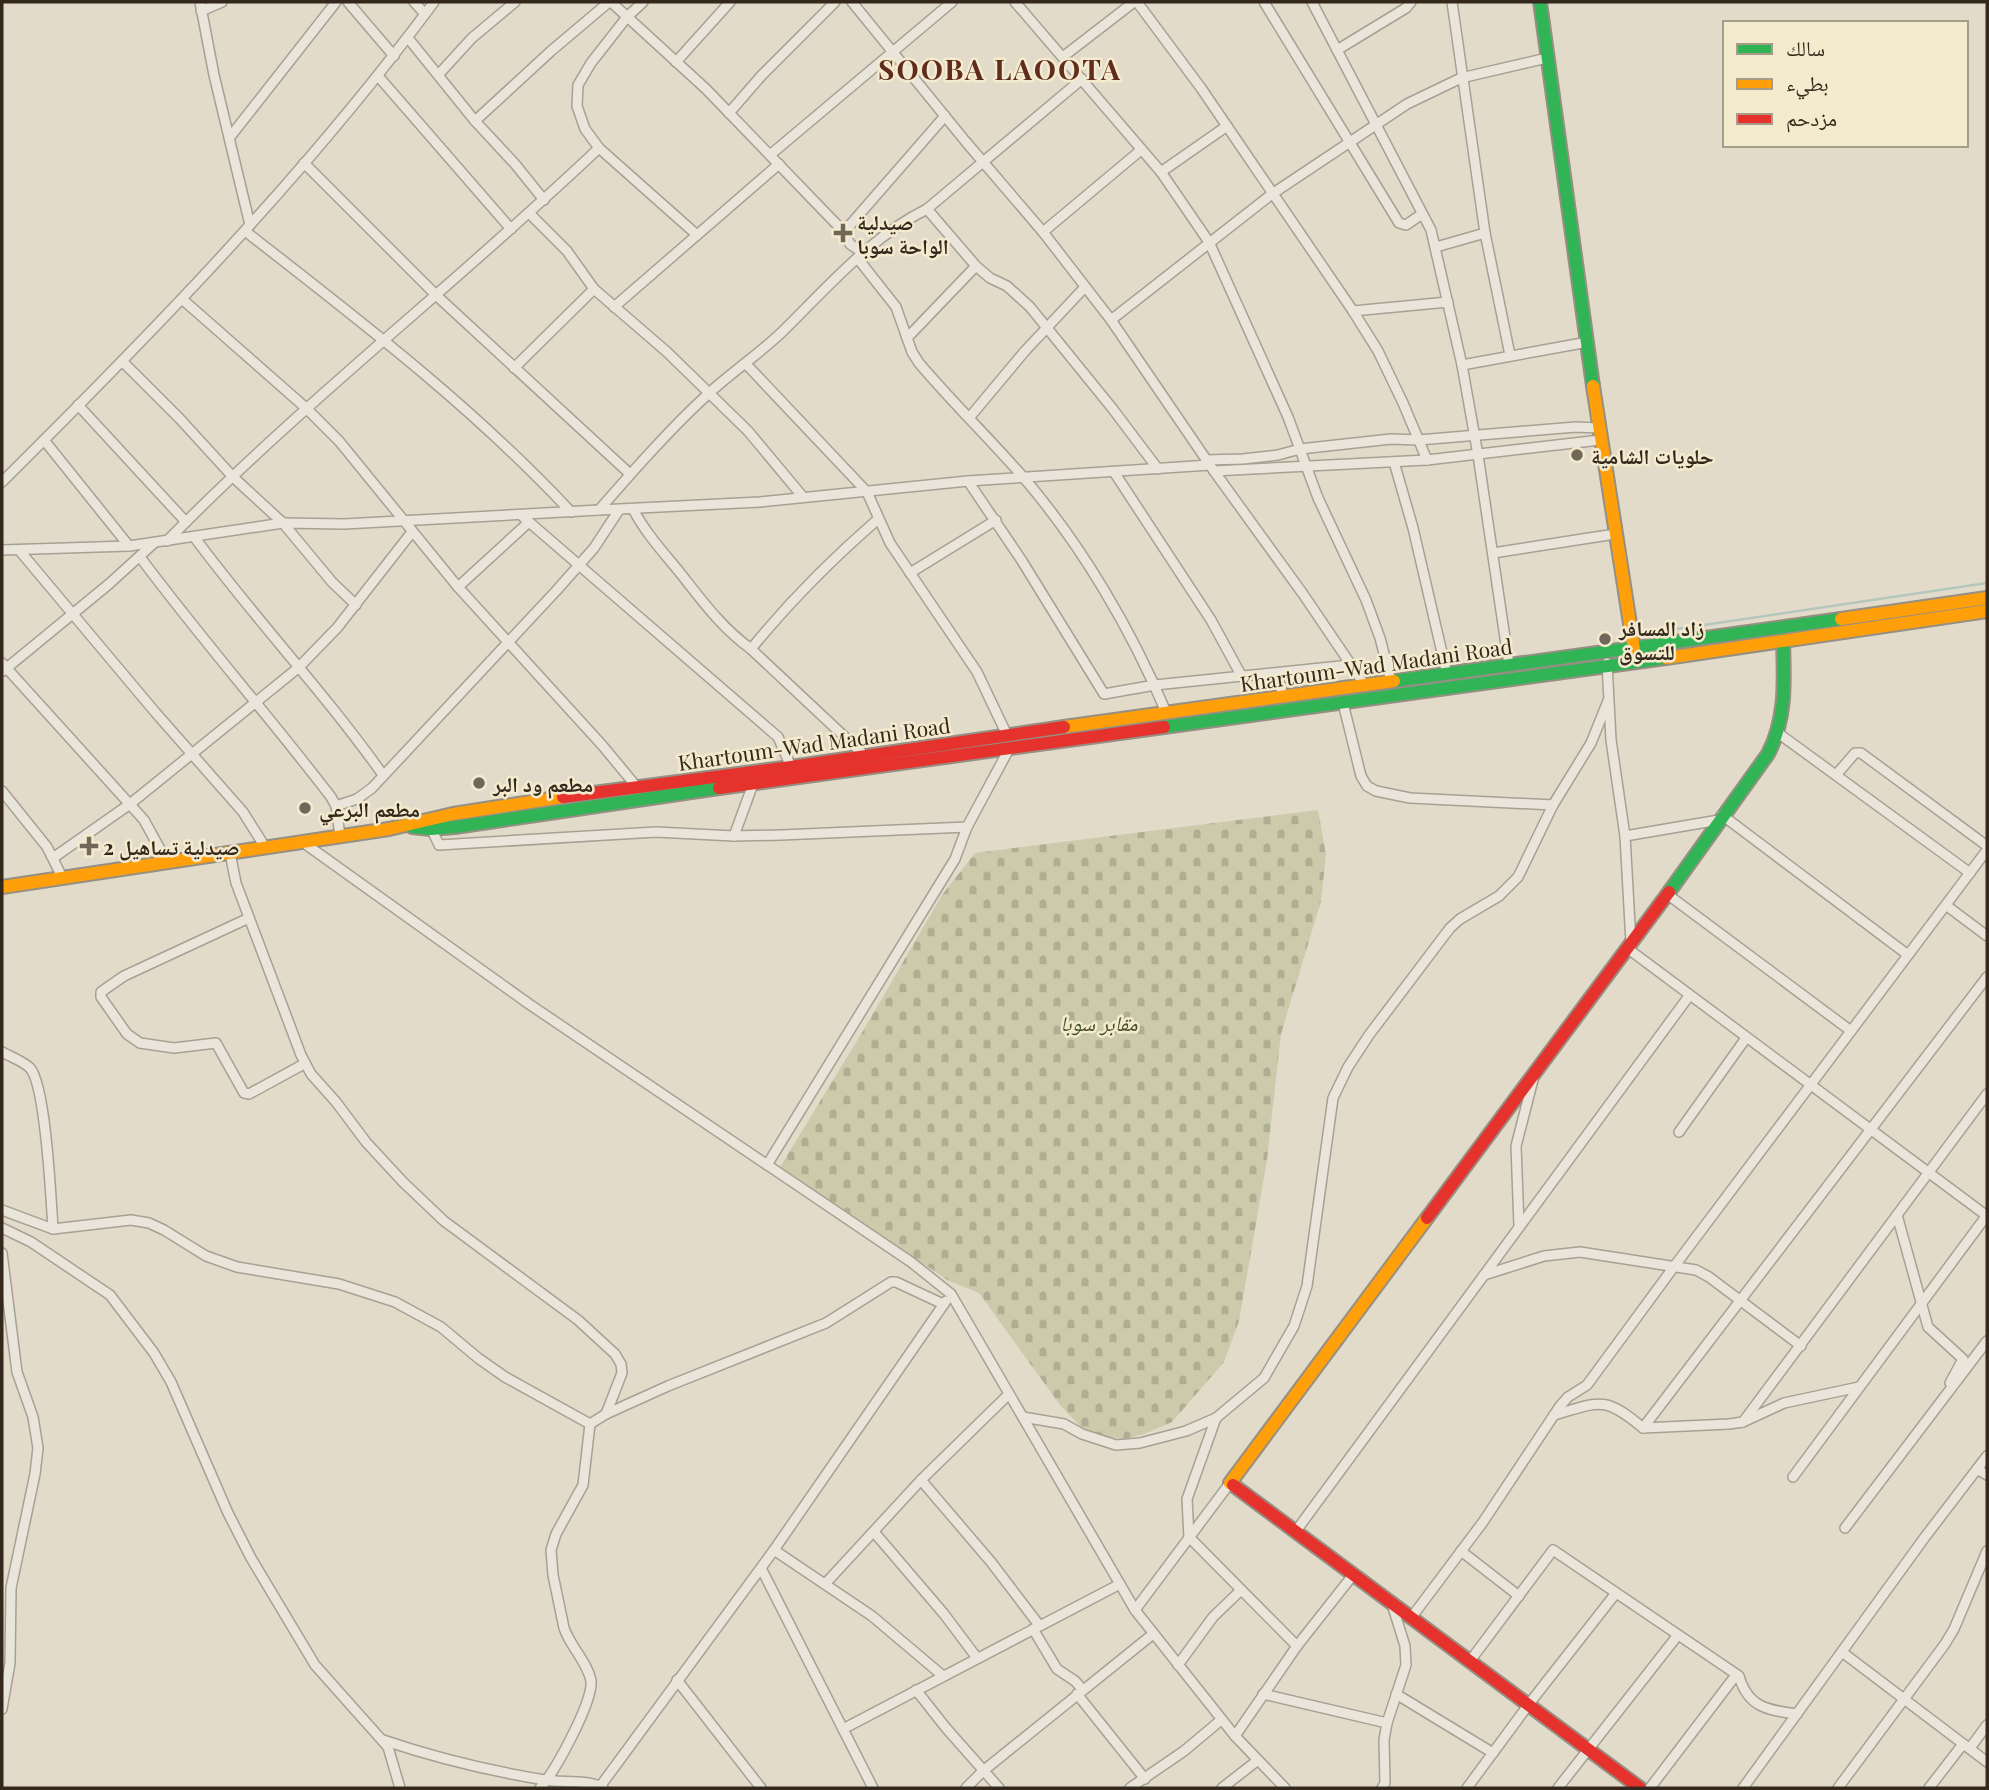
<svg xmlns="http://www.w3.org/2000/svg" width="1989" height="1790" font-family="'Playfair Display','Noto Naskh Arabic',serif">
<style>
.cemetery{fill:url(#cemetery-stones)}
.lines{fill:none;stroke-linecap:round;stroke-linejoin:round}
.stream{stroke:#b5c7bc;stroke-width:2.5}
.street-casing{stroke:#a7a093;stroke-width:12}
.fast-casing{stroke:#968f83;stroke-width:16}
.slow-casing{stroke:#968f83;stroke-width:16}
.jam-casing{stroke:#968f83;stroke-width:16}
.street{stroke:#eae5db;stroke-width:9}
.fast{stroke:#30b455;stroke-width:12}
.slow{stroke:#ff9f0a;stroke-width:12}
.jam{stroke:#e5322d;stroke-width:12}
.poi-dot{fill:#716759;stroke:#f4eace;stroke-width:2.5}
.labels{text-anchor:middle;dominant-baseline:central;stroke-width:5;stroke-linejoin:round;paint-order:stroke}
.poi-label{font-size:21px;font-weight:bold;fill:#34281c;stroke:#f4eace;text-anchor:start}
.street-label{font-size:21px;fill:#34281c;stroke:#f4eace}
.park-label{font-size:21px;font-style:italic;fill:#434f23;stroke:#f4eace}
.district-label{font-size:28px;font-weight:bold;letter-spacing:2px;fill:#5f2c1d;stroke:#f4eace}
</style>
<defs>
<pattern id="cemetery-stones" width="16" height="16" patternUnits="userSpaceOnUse" patternTransform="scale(1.75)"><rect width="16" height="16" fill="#cbcbac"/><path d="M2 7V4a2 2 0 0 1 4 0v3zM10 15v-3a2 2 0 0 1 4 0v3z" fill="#afae93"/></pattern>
</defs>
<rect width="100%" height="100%" fill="#e2dbca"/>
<polygon class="cemetery" points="1318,810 1326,855 1321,901 1281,1034 1267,1160 1239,1321 1224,1362 1172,1422 1144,1434 1123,1439 1095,1435 1080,1426 1060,1405 979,1293 949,1281 780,1167 863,1031 942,895 975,853"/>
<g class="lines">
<polyline class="stream" points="1650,633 1987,583"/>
<g class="street-casing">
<g id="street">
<polyline points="200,2 214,75 250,225"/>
<polyline points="348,2 394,56"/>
<polyline points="414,2 425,14"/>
<path d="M611,2L706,89L844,232L850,244L863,253L859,260L896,307L912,352L919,363C952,402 990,439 1024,478C1082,546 1131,629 1166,712"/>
<polyline points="643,2 627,17 591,63 578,85 577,106 585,129 599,148 697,235"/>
<polyline points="852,2 966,142 1043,232 1111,320 1214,471 1303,594 1364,684"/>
<polyline points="1015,2 1161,172 1209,242 1288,417 1318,498 1366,600 1380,638 1391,681"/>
<polyline points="1137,2 1201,88 1353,311 1378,351 1403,403 1427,460"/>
<polyline points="1264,2 1399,223 1406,225 1422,214"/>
<polyline points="1312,2 1431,230 1462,365 1478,455 1509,665"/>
<polyline points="1452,2 1485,233 1510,355"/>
<polyline points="201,11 222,2"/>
<polyline points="408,38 475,121 515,164 544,200"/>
<polyline points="1337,50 1406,8 1411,2"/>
<polyline points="1064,56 1134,2"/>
<polyline points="676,62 730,2"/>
<polyline points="439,74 472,38 515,2"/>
<polyline points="378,76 511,229"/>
<polyline points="729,113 762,75 835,2"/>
<polyline points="475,121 551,51 609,2"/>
<polyline points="230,137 336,2"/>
<polyline points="770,155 952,2"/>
<polyline points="304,163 437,296 630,474"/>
<polyline points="1161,172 1227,126"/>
<polyline points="927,209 976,266 990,278 1007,286 1030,307 1112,408 1158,469"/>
<polyline points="529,213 567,251 594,289 667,352 748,431 803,497"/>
<path d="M245,231C358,319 473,407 571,512"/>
<polyline points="844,232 945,116"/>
<polyline points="1043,232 1141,150"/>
<polyline points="1436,247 1485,233"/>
<polyline points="182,299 306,408 339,441 458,587 602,745 636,786"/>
<polyline points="614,307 779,164"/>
<polyline points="1353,311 1448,302"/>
<polyline points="1111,320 1272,194 1407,104 1461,78 1547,58"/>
<polyline points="907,338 976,266"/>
<polyline points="122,361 180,419 233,477 283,523 332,582 356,605"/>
<polyline points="746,364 867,492 890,543 977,672 1007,735"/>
<polyline points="1462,365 1588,342"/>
<polyline points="514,368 594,289"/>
<polyline points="78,405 186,522"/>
<polyline points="969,418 1025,351 1085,287"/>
<polyline points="44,440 129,546"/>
<polyline points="1206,460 1243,459 1278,455 1300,449 1391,439 1418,440 1576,427 1599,428"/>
<polyline points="1394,462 1413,528 1447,674"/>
<polyline points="1214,471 1427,460 1600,440"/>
<polyline points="1114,472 1211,620 1241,675"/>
<polyline points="968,481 1022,561 1104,694 1155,685 1350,665"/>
<path d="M2,482C155,330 306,175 434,2"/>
<path d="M633,509C646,534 664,553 681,574C703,602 722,628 751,649L864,755"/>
<polyline points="599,510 760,502 968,481 1210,465"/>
<polyline points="521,515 778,737 791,767"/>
<path d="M195,538C255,619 325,693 383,775"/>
<path d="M167,541C303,402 458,282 599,148"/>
<path d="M2,550L129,546L283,523L344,524L599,510C634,470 669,430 708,394C732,372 759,354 782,332C827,288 870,237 927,209L1082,79"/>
<polyline points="19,550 155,712 243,812 265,847"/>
<polyline points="1493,553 1615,534"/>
<path d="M140,557C201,639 269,716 331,797L336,806L340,836"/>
<polyline points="910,573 996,520"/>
<polyline points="458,587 529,522"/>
<path d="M751,649C790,601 831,560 877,520"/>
<polyline points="2,663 144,820 167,862"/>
<polyline points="1607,663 1611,740 1625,836 1631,943"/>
<polyline points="3,671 109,584 154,543"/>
<polyline points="1277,673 1283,696"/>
<polyline points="1343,703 1361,776 1367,786 1376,791 1410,798 1553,805"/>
<polyline points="1778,733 1970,873"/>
<polyline points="1836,775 1855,753 1861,753 1987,846"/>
<polyline points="2,791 47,847 62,877"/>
<polyline points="336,806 357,799 372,788 556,591 594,548 619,510"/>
<polyline points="1722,815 1908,955"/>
<polyline points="431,828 439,845 656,832 734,836 781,835 967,827"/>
<polyline points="734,836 753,784"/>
<polyline points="1625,836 1719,820"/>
<polyline points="304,843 529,1004 911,1262 951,1294 1135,1610 1235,1736 1285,1788"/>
<polyline points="230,853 236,883 301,1055 311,1074 336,1102 366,1142 403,1182 444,1221 578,1320 615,1354 621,1364 622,1373 606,1414"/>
<polyline points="53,858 130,804 298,668 337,628 412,532"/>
<polyline points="1667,894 1851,1031"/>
<polyline points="1947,906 1987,936"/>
<polyline points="249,918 124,976 101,992 101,997 127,1034 140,1043 174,1048 216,1043 244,1093 249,1094 304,1064"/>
<polyline points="1627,948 1987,1216"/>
<path d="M2,1052C11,1057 23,1061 30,1068C46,1086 51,1200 53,1229"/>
<polyline points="1679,1132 1746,1038"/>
<polyline points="767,1165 955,859 967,827 1009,749"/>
<polyline points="2,1210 53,1229 131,1220 149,1223 164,1230 206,1256 237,1267 339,1284 395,1302 441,1327 478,1358 505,1377 590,1424"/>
<polyline points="1897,1215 1928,1327 1963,1359 1950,1383"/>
<polyline points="1519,1226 1516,1146 1533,1080"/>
<polyline points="2,1228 31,1242 110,1295 154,1353 171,1382 228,1513 251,1558 315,1665 388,1747 400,1788"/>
<polyline points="2,1253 17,1372 33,1417 38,1448 35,1474 11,1588 10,1663 2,1709"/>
<polyline points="1484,1275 1544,1256 1580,1252 1696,1270 1709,1277 1801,1346"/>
<path d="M1554,1415C1600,1402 1604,1395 1643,1428L1729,1424L1743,1422L1784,1403L1859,1387"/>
<polyline points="1023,1417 1064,1424 1082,1434 1116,1445 1140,1443 1186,1431 1216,1418 1264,1378 1294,1326 1307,1286 1333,1098 1348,1067 1369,1035 1450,928 1460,919 1499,896 1518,877 1553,805 1591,743 1608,701"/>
<polyline points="1216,1418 1187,1499 1189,1537 1297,1646"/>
<polyline points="1743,1422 1987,1094"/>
<polyline points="1643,1428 1987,977"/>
<polyline points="1977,1469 1987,1475"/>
<polyline points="1793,1477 1987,1215"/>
<polyline points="921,1480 991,1562 1039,1625"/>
<polyline points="1845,1528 1987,1341"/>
<polyline points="1296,1531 1689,996"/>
<polyline points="874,1532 944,1614 977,1658"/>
<polyline points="774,1550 872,1616 943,1676"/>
<polyline points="1461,1551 1519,1596"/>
<polyline points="761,1568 873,1788"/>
<polyline points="825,1584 921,1480 1009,1394"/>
<polyline points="1135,1610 1230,1483"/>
<polyline points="1411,1618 1483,1522 1560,1406 1568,1397 1587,1385 1673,1268 1987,850"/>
<polyline points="1033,1629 1057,1669 1075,1681 1083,1690"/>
<polyline points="1842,1652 1987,1762"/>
<path d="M1470,1661L1553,1550L1739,1676C1748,1708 1768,1710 1797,1714"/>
<polyline points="1178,1665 1213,1617 1241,1590"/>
<polyline points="677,1680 761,1788"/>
<polyline points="916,1690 946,1728 999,1788"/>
<polyline points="1077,1694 1145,1779"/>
<polyline points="1263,1694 1387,1723"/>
<polyline points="1396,1694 1493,1753"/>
<polyline points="843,1729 1120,1584"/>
<polyline points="1235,1736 1297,1646 1353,1575"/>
<path d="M383,1740C436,1758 490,1771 545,1780C562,1783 589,1779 603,1788"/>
<polyline points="1970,1748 1987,1725"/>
<path d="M540,1788C555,1772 593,1702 591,1681C588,1663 570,1646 564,1628L553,1575L551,1550L556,1534L583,1485L590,1424L606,1414L668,1386L826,1323L891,1282H896L943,1304"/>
<polyline points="599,1788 774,1550 946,1301"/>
<polyline points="966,1788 983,1771 1153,1634"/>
<polyline points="1130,1788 1184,1751 1221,1720"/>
<polyline points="1222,1788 1258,1760"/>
<polyline points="1382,1788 1385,1783 1384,1740 1387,1723 1406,1665 1405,1646 1392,1604"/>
<polyline points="1467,1788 1529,1704 1616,1593"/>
<polyline points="1558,1788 1678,1635"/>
<polyline points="1650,1788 1736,1675"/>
<polyline points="1743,1788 1925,1537 1987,1456"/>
<polyline points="1838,1788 1945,1644 1954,1629 1987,1551"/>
<polyline points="1929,1788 1963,1744"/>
</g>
</g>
<g class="fast-casing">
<g id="fast">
<polyline points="1540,2 1593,386"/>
<polyline points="1394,681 1841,619"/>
<polyline points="1164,727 1666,658"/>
<polyline points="412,827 431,829 455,827 719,788"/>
<path d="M1669,892L1768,754C1787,718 1784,679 1783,640"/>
</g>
</g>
<g class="slow-casing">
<g id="slow">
<polyline points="1593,386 1635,656"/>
<polyline points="1841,619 1987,598"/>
<polyline points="1666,658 1987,611"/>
<polyline points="1064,727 1394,681"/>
<polyline points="2,887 389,829 453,814 563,797"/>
<polyline points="1233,1485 1230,1483 1427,1218"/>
</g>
</g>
<g class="jam-casing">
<g id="jam">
<polyline points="719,788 1164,727"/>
<polyline points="563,797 791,767 1064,727"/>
<polyline points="1427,1218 1669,892"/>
<polyline points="1233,1485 1640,1788"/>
</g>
</g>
<use href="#street" class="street"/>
<use href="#fast" class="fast"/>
<use href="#slow" class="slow"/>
<use href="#jam" class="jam"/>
</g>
<g class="poi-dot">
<path d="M839.5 222.5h7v7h7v7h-7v7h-7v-7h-7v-7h7z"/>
<circle cx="1577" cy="455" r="7"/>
<circle cx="1605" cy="639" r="7"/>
<circle cx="479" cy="783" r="7"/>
<circle cx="305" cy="808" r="7"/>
<path d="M85.5 835.5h7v7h7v7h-7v7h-7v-7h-7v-7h7z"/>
</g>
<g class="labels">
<g class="poi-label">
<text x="857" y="221">صيدلية<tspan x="857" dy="24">الواحة سوبا</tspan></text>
<text x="1591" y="455">حلويات الشامية</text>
<text x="1619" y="627">زاد المسافر<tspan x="1619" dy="24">للتسوق</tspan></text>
<text x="493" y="783">مطعم ود البر</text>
<text x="319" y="808">مطعم البرعي</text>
<text x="103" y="846">صيدلية تساهيل 2</text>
</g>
<g class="street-label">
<text transform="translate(1376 664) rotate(-8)">Khartoum-Wad Madani Road</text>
<text transform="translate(814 743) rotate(-8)">Khartoum-Wad Madani Road</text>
</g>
<g class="park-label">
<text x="1099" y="1022">مقابر سوبا</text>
</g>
<g class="district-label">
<text x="1000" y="68">SOOBA LAOOTA</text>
</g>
</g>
<rect width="1989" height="1790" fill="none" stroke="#34281c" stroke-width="7"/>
<rect x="1723" y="21" width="245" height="126" fill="#f4eace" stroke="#a79c87" stroke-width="2"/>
<rect x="1737" y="44" width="35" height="10" fill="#30b455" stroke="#a79c87" stroke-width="2"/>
<text x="1786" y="56" font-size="21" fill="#34281c">سالك</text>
<rect x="1737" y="79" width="35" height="10" fill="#ff9f0a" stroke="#a79c87" stroke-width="2"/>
<text x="1786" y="91" font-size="21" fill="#34281c">بطيء</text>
<rect x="1737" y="114" width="35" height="10" fill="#e5322d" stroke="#a79c87" stroke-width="2"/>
<text x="1786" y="126" font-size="21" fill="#34281c">مزدحم</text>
</svg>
